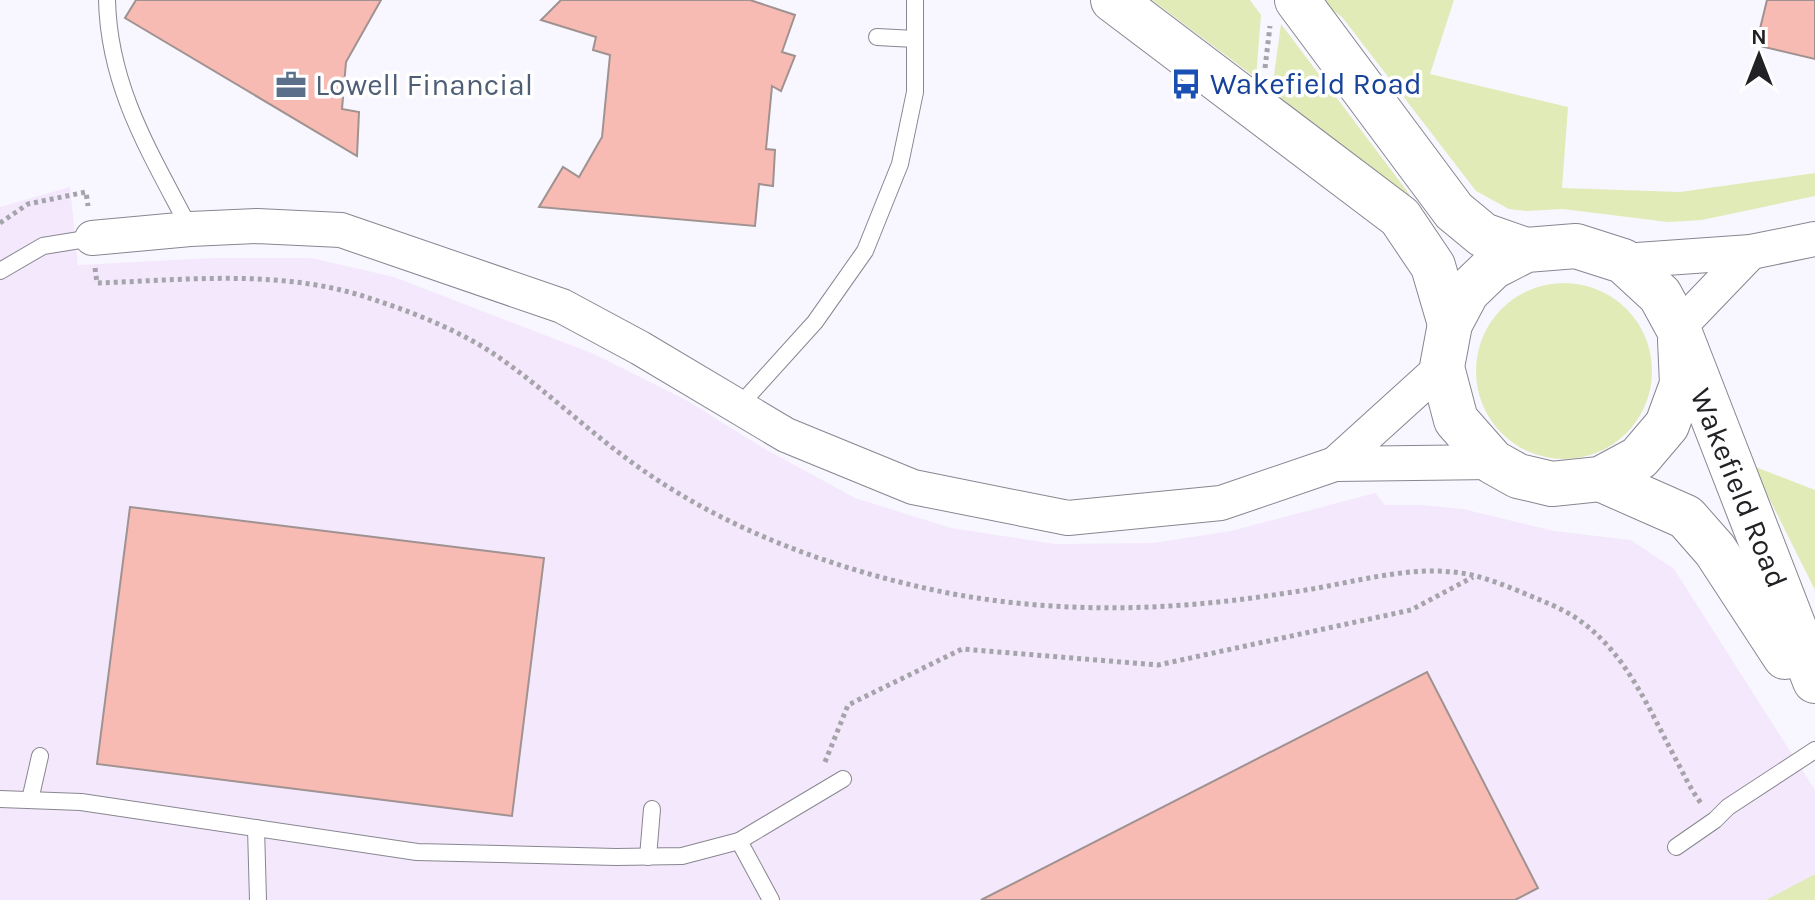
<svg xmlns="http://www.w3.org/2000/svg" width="1815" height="900" font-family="Karla,sans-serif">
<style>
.industrial{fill:#f4e8fc}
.green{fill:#e0ebb8}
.building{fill:#f7bbb4;stroke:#9f9290;stroke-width:2}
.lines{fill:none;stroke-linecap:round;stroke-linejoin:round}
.service-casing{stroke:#888690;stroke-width:18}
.minor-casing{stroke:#888690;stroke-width:36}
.primary-casing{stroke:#888690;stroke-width:46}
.path{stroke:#a5a4ab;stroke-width:5;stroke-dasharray:4 4;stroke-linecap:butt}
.service{stroke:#fff;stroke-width:16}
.minor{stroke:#fff;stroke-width:34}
.primary{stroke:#fff;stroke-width:44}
.labels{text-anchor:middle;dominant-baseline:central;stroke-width:7;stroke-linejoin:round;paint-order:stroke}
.transit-label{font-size:30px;fill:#164399;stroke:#fff;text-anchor:start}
.service-label{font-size:30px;fill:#4e5e75;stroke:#fff;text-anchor:start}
.street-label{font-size:30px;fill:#222125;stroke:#fff}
</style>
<rect width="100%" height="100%" fill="#f8f6ff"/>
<polygon class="industrial" points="70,187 78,265 212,258 311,258 394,277 594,354 686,400 765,449 855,498 951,528 1055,544 1153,543 1231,531 1375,493 1385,505 1421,505 1463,509 1554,531 1631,540 1674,569 1815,790 1815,874 1766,900 0,900 0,207"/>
<g class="green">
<polygon points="1152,0 1250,0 1261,15 1256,78"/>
<polygon points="1317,0 1454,0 1430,74 1568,107 1562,188 1680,192 1815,173 1815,196 1702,220 1668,222 1563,209 1526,211 1509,209 1476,191 1342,17"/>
<polygon points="1281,24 1410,195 1404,201 1272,90"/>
<circle cx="1564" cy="371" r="88"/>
<polygon points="1753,466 1815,490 1815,590"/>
<polygon points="1815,874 1815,900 1766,900"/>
</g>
<g class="building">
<polygon points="136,0 381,0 346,62 342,109 359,112 357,156 125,18"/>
<polygon points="561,0 750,0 795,15 782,52 795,56 781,91 772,86 766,149 775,150 773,186 759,184 755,226 539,207 563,167 579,177 602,137 610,55 593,50 596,37 541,20"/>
<polygon points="1767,0 1815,0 1815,59 1756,45"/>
<polygon points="130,507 544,558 512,816 97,764"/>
<polygon points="1427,672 1538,888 1515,900 981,900"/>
</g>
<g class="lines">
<g class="service-casing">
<g id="service">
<path d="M107,0C109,88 151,154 190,229"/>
<polyline points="877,37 915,39"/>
<polyline points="0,271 43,246 92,238"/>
<polyline points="739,406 815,322 865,251 900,164 915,92 915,0"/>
<polyline points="0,799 81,802 417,852 616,857 682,856 739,841 843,779"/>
<polyline points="30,800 40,756"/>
<polyline points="256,828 258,900"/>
<polyline points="739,841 771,900"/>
<polyline points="1676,847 1715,820 1728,807 1815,750"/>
<polyline points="648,857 652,809"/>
</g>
</g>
<g class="minor-casing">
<g id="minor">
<polyline points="92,238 190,229 257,226 341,230 562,306 640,348 786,435 913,487 1068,518 1221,503 1335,464"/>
<polyline points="1623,261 1751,252 1815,239"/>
<polyline points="1678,328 1751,252"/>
<polyline points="1442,367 1335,464 1493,462"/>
</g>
</g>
<g class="primary-casing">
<g id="primary">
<polyline points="1113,0 1400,217 1433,266 1450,324"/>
<polyline points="1297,0 1454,211 1483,235 1526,250"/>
<polyline points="1680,340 1682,384 1667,425 1639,458 1600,479 1552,484 1518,476 1493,462 1456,420 1442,367 1450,324 1467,292 1493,267 1526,250 1576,246 1623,261 1660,295 1678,328 1815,681"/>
<polyline points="1600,479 1686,517 1715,550 1785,657"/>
</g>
</g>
<g class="path">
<polyline points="1265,68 1270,26"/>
<polyline points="0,223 28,204 86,192 88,206"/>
<path d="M95,268L97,283C186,280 279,269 366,297C410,311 459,330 497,356C549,392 594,437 647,473C731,531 830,567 929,589C1019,609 1117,612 1208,603C1241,600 1274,595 1306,590C1361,581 1420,562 1476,576C1502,583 1528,595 1552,605C1617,633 1643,697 1674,756C1683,772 1690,789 1701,803"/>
<polyline points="825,762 848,705 962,649 1158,665 1411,610 1473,577"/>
</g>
<use href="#service" class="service"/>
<use href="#minor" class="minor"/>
<use href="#primary" class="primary"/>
</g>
<defs>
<g id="bus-bare" transform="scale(2.4)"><path d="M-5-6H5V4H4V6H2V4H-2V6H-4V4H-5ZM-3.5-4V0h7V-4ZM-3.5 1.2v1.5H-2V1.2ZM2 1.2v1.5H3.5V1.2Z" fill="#1a4fb4" stroke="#fff" stroke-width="2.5" paint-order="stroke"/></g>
<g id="office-bare" transform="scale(2.4)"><path d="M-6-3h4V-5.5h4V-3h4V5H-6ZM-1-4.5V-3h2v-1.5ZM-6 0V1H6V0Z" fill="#5c6f8a" stroke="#fff" stroke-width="2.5" paint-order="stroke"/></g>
</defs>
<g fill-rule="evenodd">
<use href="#bus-bare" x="1186" y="84"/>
<use href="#office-bare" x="291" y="85"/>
</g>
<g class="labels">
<g class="transit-label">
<text x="1210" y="84">Wakefield Road</text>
</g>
<g class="service-label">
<text x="315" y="85">Lowell Financial</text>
</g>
<g class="street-label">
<text transform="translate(1739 488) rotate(68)">Wakefield Road</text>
</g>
</g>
<g transform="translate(1759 56)" stroke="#ffffff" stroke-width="6" paint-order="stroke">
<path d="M0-6L14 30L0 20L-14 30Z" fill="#222125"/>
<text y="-12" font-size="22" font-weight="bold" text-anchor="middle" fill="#222125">N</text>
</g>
</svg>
